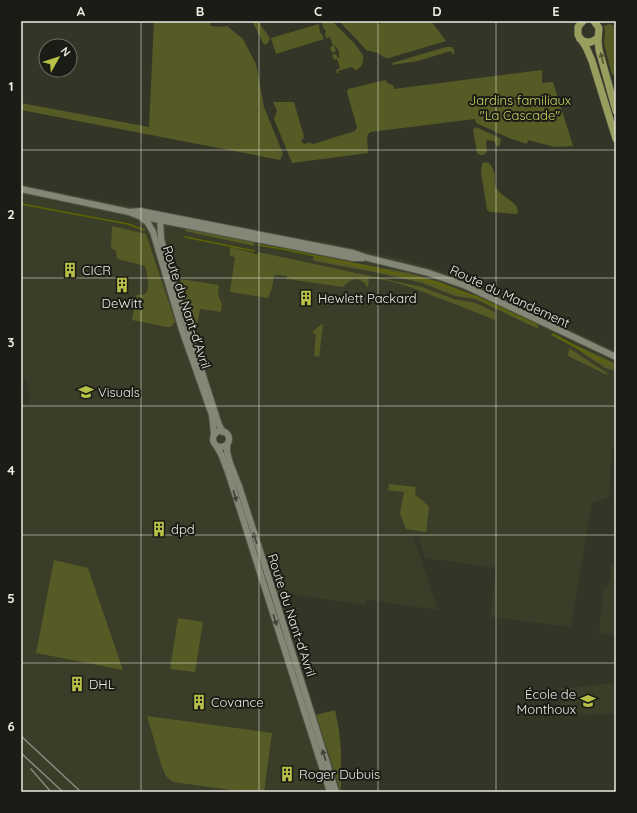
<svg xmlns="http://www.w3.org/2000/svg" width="637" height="813" font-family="Quicksand,sans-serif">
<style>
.built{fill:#3a3d28;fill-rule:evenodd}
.green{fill:#565b25}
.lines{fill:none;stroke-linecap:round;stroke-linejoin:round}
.stream{stroke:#5f6501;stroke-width:1.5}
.secondary-casing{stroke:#515346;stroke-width:8}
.primary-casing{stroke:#515346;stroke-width:8}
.secondary{stroke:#848676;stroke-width:6}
.primary{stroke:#989f5e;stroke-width:7}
.rail{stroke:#88897d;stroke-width:1.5}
.oneway{fill:#535736}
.oneway2{fill:#404137}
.grid{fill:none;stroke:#eaebe2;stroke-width:1;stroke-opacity:0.55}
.labels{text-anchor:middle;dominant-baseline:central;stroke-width:4;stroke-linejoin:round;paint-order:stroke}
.park-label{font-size:13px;fill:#cbd564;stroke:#1b1c15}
.poi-label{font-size:13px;fill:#eaebe2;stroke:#1b1c15;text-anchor:start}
.street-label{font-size:13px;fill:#eaebe2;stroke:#1b1c15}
.neatline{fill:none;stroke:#eaebe2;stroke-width:1.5}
.grid-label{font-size:13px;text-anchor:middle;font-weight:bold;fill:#eaebe2}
</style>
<rect width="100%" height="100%" fill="#333527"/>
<g class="built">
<path d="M21,185L301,239L324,242L399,258L446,272L474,283L616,351V447H612L609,497L592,503L571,627L490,617L496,568L425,558L418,536L413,535L438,610L367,600L366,605L288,594L283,595L280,599L341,792H21V404H29L31,400L25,379L21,378ZM146,234L145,266L117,259L116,251L111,248Z"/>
<polygon points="611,564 616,564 616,636 599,633 604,586 608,587 608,582 610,582"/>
<polygon points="616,683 616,714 560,715 561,688"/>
</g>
<g class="green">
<polygon points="154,21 211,21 210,26 221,27 227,26 243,39 256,64 264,107 283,154 280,160 21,110 21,103 149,127"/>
<path d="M252,21H259C262,28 266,32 270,38L268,43L264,45Z"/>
<path d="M322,21H332L354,43L363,55C364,62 362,68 355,70L352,67L338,71L339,73L337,74L336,70L340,68L337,59L334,60L332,55L336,54L338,58H339V51L334,45L336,51L332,53L330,47L333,46L330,37L326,38L325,33L326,31L325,29L323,28Z"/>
<path d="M339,21H372L379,24C385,21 393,19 400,22L431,21L446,41L389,58H385L378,53L366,50L359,42Z"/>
<polygon points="319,24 320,33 322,34 324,39 276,54 271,38"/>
<polygon points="610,24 616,26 616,74 612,75 604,44 605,31 604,26"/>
<polygon points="446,47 452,47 454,50 454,54 452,54 451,51 418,61 392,65 392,63"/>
<polygon points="542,70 542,83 553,82 573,146 555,147 528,140 527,144 509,138 476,123 475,119 370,132 367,136 368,153 292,163 274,119 277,111 273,102 294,102 304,137 301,142 305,144 309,142 313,144 355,131 357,127 347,92 348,89 385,80 389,84 393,85 394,89"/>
<path d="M476,127L500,138L501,140L499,146H497L494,141L487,140L486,143C486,148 489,150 484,155H480L477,153L473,130Z"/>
<path d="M485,162L489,163C499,175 492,181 497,189C503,198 518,202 518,212L516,214L490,212L487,210L481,172L482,164Z"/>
<path d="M112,226L146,234L175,321L171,327H167L132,320L137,294C154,300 147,274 145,266L117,259L116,251L111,248Z"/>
<polygon points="186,229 254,242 254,246 185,231"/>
<path d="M230,247L253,253L257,255L258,252L422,287L454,299L476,303L495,312V320C480,314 466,308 452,303C425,293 398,280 369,278L368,288C361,276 351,277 343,287L287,279V276L277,275L274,276L272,288L268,298L230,292L235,257L230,256Z"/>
<polygon points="314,255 409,273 440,282 478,297 536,325 539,328 539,329 532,326 475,299 455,296 422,283 374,272 314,261 313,260"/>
<polygon points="180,279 219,285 218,295 222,304 221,312 200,309 196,332"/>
<polygon points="322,324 323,325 319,357 314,356 316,334 315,333 313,335 313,331"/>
<polygon points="552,334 616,364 616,371 605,368 577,349 551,335"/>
<polygon points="569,348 607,373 607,375 568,356"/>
<polygon points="389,484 416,487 415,495 422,500 429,507 426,532 406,529 400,513 404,492 388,490"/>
<polygon points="54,560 88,568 123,670 36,653"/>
<polygon points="178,618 203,622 195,672 170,669"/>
<polygon points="335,710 339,730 341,752 341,792 316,715"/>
<polygon points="147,716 272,733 264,792 246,792 173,782 166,776 162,767"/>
</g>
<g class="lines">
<g class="stream">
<polyline points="21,204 128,224 144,230"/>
<polyline points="185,237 254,251"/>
<polyline points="259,245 288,250 434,282 455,290 477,297 537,325"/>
<path d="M553,334C572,344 589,355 609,364"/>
</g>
<g class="secondary-casing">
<g id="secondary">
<polyline points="21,189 129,212 139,216 160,220 353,258 363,258"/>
<polyline points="129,212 140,211 353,253 368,258 429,273 466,286 616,357"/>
<polyline points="141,217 148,223 153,232 182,330 212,415 214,434"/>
<polyline points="160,218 161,238 165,256 207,388 219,425 223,432"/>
<circle cx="221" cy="439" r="8"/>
<polyline points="227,445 227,452 230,463 239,486 273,591 336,792"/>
<polyline points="217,447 221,454 228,472 330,792"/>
</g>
</g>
<g class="primary-casing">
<g id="primary">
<polyline points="583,21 578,27 578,35 586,47 592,61 616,139"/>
<polyline points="594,21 599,28 598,41 599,50 616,111"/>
<path d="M580,39C587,44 593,43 598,37"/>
</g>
</g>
<use href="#secondary" class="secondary"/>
<use href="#primary" class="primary"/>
<g class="rail">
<polyline points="21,736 81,792"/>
<polyline points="21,753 63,792"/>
<polyline points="31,769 51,792"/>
</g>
</g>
<defs><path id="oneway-solid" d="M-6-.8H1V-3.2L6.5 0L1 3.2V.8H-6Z"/></defs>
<use class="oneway" href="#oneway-solid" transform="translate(602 58) rotate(-104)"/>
<g class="oneway2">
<use href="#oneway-solid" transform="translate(235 496) rotate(73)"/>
<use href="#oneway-solid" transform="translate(255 538) rotate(-108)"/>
<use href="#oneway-solid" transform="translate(275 620) rotate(72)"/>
<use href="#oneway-solid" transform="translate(324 755) rotate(-108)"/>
</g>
<path class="grid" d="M141,21V792M259,21V792M378,21V792M496,21V792M21,150H616M21,278H616M21,406H616M21,535H616M21,663H616"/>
<defs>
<g id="building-bare" transform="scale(1.2)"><path d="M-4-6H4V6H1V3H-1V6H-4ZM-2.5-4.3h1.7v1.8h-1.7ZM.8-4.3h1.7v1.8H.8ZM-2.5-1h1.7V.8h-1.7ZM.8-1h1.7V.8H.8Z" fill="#b7c148" stroke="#1b1c15" stroke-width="2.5" paint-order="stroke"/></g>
<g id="school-bare" transform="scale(1.2)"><path d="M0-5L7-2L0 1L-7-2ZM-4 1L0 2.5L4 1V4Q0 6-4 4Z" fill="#b7c148" stroke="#1b1c15" stroke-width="2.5" paint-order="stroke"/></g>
</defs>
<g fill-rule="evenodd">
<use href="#building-bare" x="70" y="270"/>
<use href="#building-bare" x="122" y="285"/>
<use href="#building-bare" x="306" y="298"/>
<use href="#school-bare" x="86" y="392"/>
<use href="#building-bare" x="159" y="529"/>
<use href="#building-bare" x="77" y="684"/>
<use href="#school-bare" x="588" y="701"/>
<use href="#building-bare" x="199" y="702"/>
<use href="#building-bare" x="287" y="774"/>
</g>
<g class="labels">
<g class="park-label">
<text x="520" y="100">Jardins familiaux<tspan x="520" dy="15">"La Cascade"</tspan></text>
</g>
<g class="poi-label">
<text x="82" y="270">CICR</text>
<text x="318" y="298">Hewlett Packard</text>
<text x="122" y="303" text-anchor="middle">DeWitt</text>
<text x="98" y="392">Visuals</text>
<text x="171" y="529">dpd</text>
<text x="89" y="684">DHL</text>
<text x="576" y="694" text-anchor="end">École de<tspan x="576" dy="15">Monthoux</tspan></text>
<text x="211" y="702">Covance</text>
<text x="299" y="774">Roger Dubuis</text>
</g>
<g class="street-label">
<text transform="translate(510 296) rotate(25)">Route du Mandement</text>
<text transform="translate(187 307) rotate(72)">Route du Nant-d'Avril</text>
<text transform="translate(292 615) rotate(72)">Route du Nant-d'Avril</text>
</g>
</g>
<rect width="637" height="813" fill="none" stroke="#1b1c15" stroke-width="44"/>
<g transform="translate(58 58) rotate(51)"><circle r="19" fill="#1b1c15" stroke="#6e6f67"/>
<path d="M0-3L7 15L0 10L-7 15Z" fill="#b7c148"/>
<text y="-6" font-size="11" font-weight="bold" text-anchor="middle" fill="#eaebe2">N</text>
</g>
<rect x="22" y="22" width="593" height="769" class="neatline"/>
<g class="grid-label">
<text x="81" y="16">A</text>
<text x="200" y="16">B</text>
<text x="318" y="16">C</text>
<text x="437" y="16">D</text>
<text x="556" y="16">E</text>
<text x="11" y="91">1</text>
<text x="11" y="219">2</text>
<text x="11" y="347">3</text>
<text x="11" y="475">4</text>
<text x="11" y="603">5</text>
<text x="11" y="731">6</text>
</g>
</svg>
